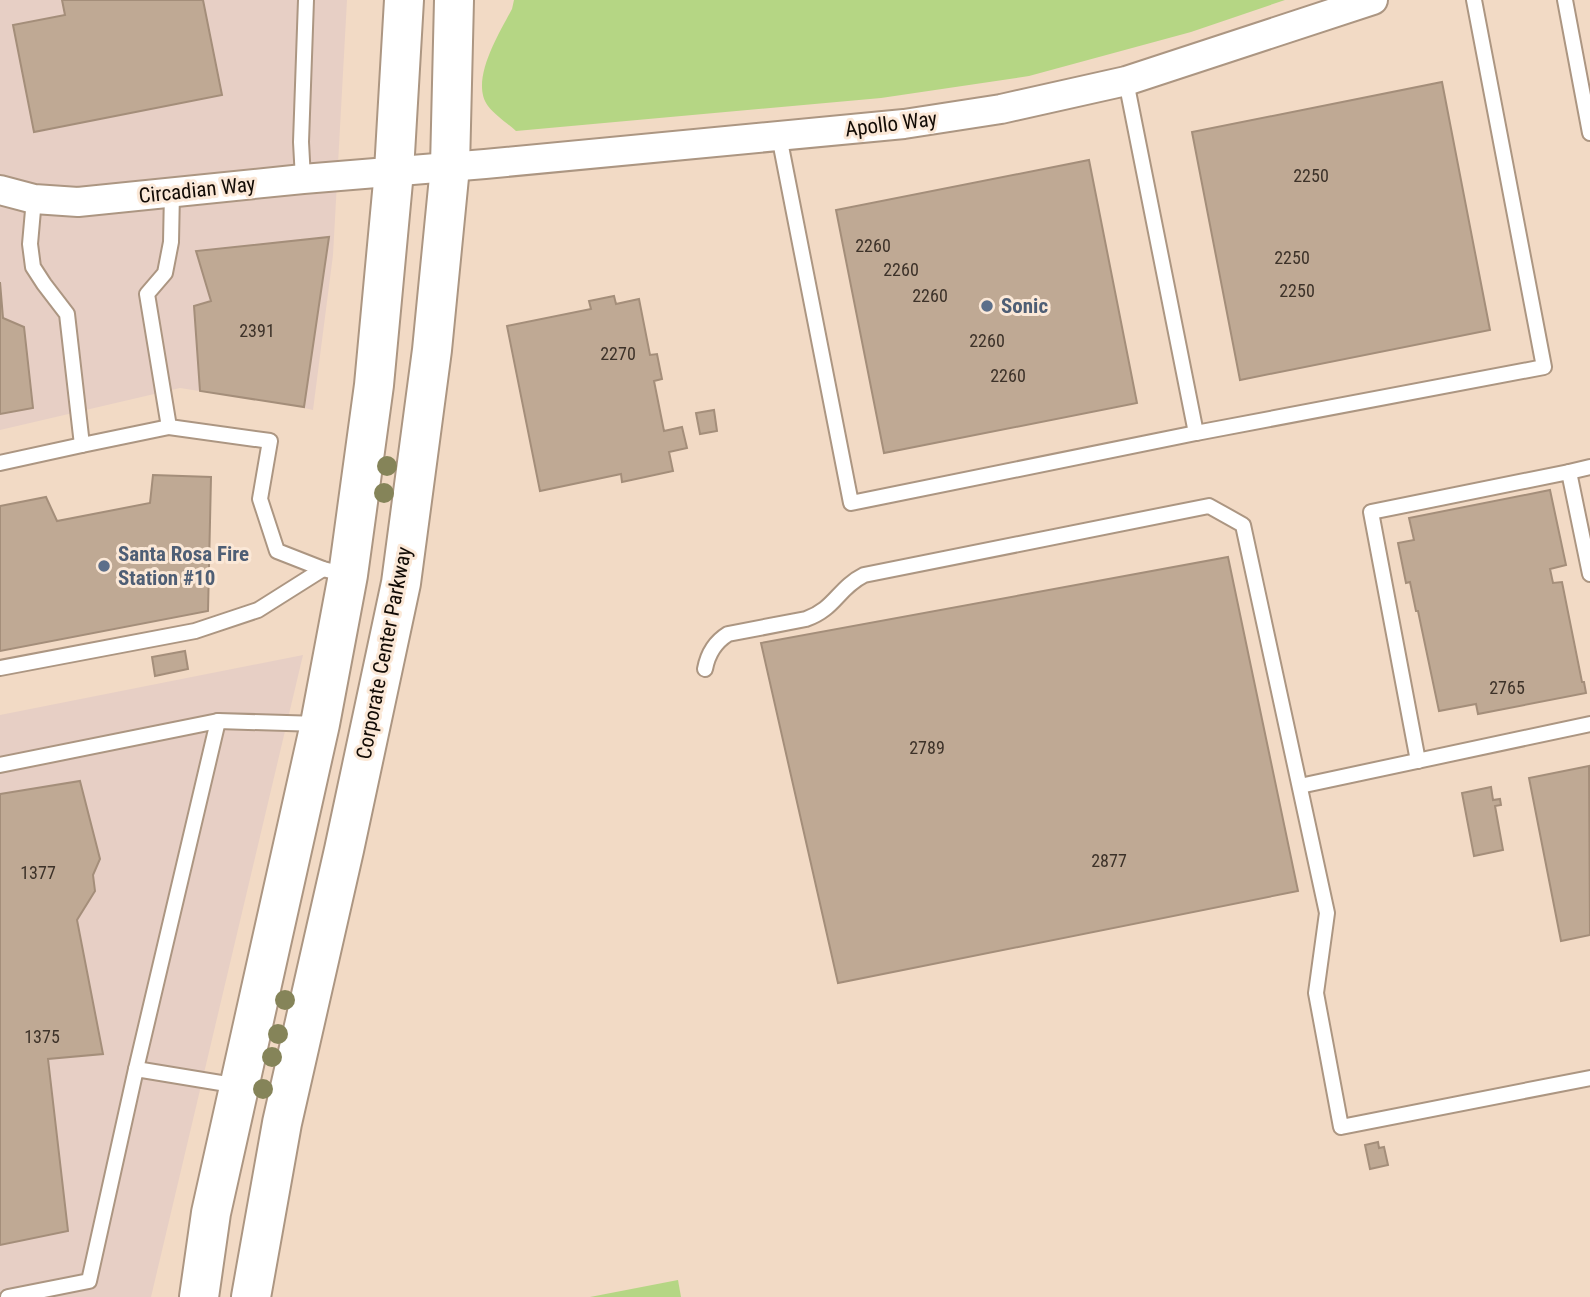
<svg xmlns="http://www.w3.org/2000/svg" width="1590" height="1297" font-family="'Roboto Condensed',sans-serif">
<style>
.commercial{fill:#e7cfc5}
.green{fill:#b5d684}
.building{fill:#bfa994;stroke:#a48e7a;stroke-width:2}
.lines{fill:none;stroke-linecap:round;stroke-linejoin:round}
.lane-casing{stroke:#ac9682;stroke-width:18}
.street-casing{stroke:#ac9682;stroke-width:32}
.secondary-casing{stroke:#ac9682;stroke-width:42}
.lane{stroke:#fff;stroke-width:14}
.street{stroke:#fff;stroke-width:28}
.secondary{stroke:#fff;stroke-width:38}
.tree{fill:#858459}
.service-dot{fill:#5c6f8a;stroke:#fbe8d7;stroke-width:2.5}
.labels{text-anchor:middle;dominant-baseline:central;stroke-width:6;stroke-linejoin:round;paint-order:stroke}
.number-label{font-size:18px;fill:#3d3229}
.street-label{font-size:21px;fill:#120b05;stroke:#fbe8d7}
.service-label{font-size:21px;font-weight:bold;fill:#4e5e75;stroke:#fbe8d7;text-anchor:start}
</style>
<rect width="100%" height="100%" fill="#f2dac5"/>
<g class="commercial">
<polygon points="0,0 347,0 333,255 313,410 290,405 180,388 0,430"/>
<polygon points="303,655 151,1297 0,1297 0,715"/>
</g>
<g class="green">
<path d="M514,0H1285L1191,32L1029,76L881,98L516,131C507,123 495,115 488,106C469,81 500,32 512,9Z"/>
<polygon points="678,1280 681,1297 590,1297"/>
</g>
<g class="building">
<polygon points="62,0 203,0 222,95 34,132 13,25 65,15"/>
<polygon points="1442,82 1490,330 1240,380 1192,132"/>
<polygon points="1089,160 1137,403 884,453 836,210"/>
<polygon points="329,237 304,407 200,391 194,306 211,301 196,251"/>
<polygon points="0,282 3,318 24,327 33,408 0,414"/>
<polygon points="614,296 616,304 639,299 650,355 657,354 662,379 654,381 664,431 682,427 687,448 669,452 673,471 622,482 621,474 540,491 507,326 591,309 589,301"/>
<polygon points="714,410 717,431 700,434 696,413"/>
<polygon points="153,475 211,477 208,611 0,651 0,506 46,497 57,521 150,503"/>
<polygon points="1550,490 1566,565 1550,569 1553,583 1562,582 1582,682 1584,682 1586,693 1478,714 1476,704 1439,711 1418,611 1416,611 1410,582 1406,583 1398,543 1414,540 1409,518"/>
<polygon points="1228,557 1298,891 838,983 761,643"/>
<polygon points="185,651 188,669 155,676 152,657"/>
<polygon points="1589,766 1590,935 1561,941 1529,778"/>
<polygon points="80,781 100,859 93,875 95,891 77,920 103,1054 48,1059 68,1231 0,1245 0,794"/>
<polygon points="1491,787 1493,800 1500,799 1501,805 1495,806 1503,850 1474,856 1462,793"/>
<polygon points="1378,1142 1379,1148 1384,1147 1388,1165 1370,1169 1365,1145"/>
</g>
<g class="lines">
<g class="lane-casing">
<g id="lane">
<polyline points="1565,0 1590,133"/>
<polyline points="1126,81 1196,433 1544,367 1474,0"/>
<polyline points="779,136 851,503 1196,433"/>
<polyline points="303,179 301,142 306,0"/>
<polyline points="172,192 171,242 165,273 147,294 169,427 270,441 260,499 277,551 323,569 347,575"/>
<polyline points="34,199 30,244 33,267 44,284 67,314 82,445 169,427"/>
<polyline points="0,463 82,445"/>
<polyline points="1569,472 1590,467"/>
<polyline points="0,668 195,631 258,610 323,569"/>
<path d="M705,669C708,653 715,642 728,634L806,619C835,609 838,588 864,575L1209,506L1243,525L1327,913L1316,993L1341,1127L1590,1078"/>
<polyline points="1418,761 1371,512 1569,472 1590,574"/>
<polyline points="0,765 218,721 319,724"/>
<polyline points="1300,786 1590,724"/>
<polyline points="136,1069 218,721"/>
<polyline points="8,1297 89,1281 136,1069 239,1086"/>
</g>
</g>
<g class="street-casing">
<polyline id="street" points="0,190 34,199 78,202 303,179 485,164 904,124 1001,109 1126,81 1373,0"/>
</g>
<g class="secondary-casing">
<g id="secondary">
<polyline points="199,1297 211,1213 320,724 348,575 374,385 394,171 404,0"/>
<polyline points="251,1297 282,1123 344,850 401,583 432,350 450,167 454,0"/>
</g>
</g>
<use href="#lane" class="lane"/>
<use href="#street" class="street"/>
<use href="#secondary" class="secondary"/>
</g>
<g class="tree">
<circle cx="387" cy="466" r="10"/>
<circle cx="384" cy="493" r="10"/>
<circle cx="285" cy="1000" r="10"/>
<circle cx="278" cy="1034" r="10"/>
<circle cx="272" cy="1057" r="10"/>
<circle cx="263" cy="1089" r="10"/>
</g>
<g class="service-dot">
<circle cx="987" cy="306" r="7"/>
<circle cx="104" cy="566" r="7"/>
</g>
<g class="labels">
<g class="number-label">
<text x="1311" y="175">2250</text>
<text x="873" y="245">2260</text>
<text x="1292" y="257">2250</text>
<text x="901" y="269">2260</text>
<text x="1297" y="290">2250</text>
<text x="930" y="295">2260</text>
<text x="257" y="330">2391</text>
<text x="987" y="340">2260</text>
<text x="618" y="353">2270</text>
<text x="1008" y="375">2260</text>
<text x="1507" y="687">2765</text>
<text x="927" y="747">2789</text>
<text x="1109" y="860">2877</text>
<text x="38" y="872">1377</text>
<text x="42" y="1036">1375</text>
</g>
<g class="street-label">
<text transform="translate(891 124) rotate(-7)">Apollo Way</text>
<text transform="translate(197 190) rotate(-6)">Circadian Way</text>
<text transform="translate(384 653) rotate(-79)">Corporate Center Parkway</text>
</g>
<g class="service-label">
<text x="1001" y="306">Sonic</text>
<text x="118" y="554">Santa Rosa Fire<tspan x="118" dy="24">Station #10</tspan></text>
</g>
</g>
</svg>
